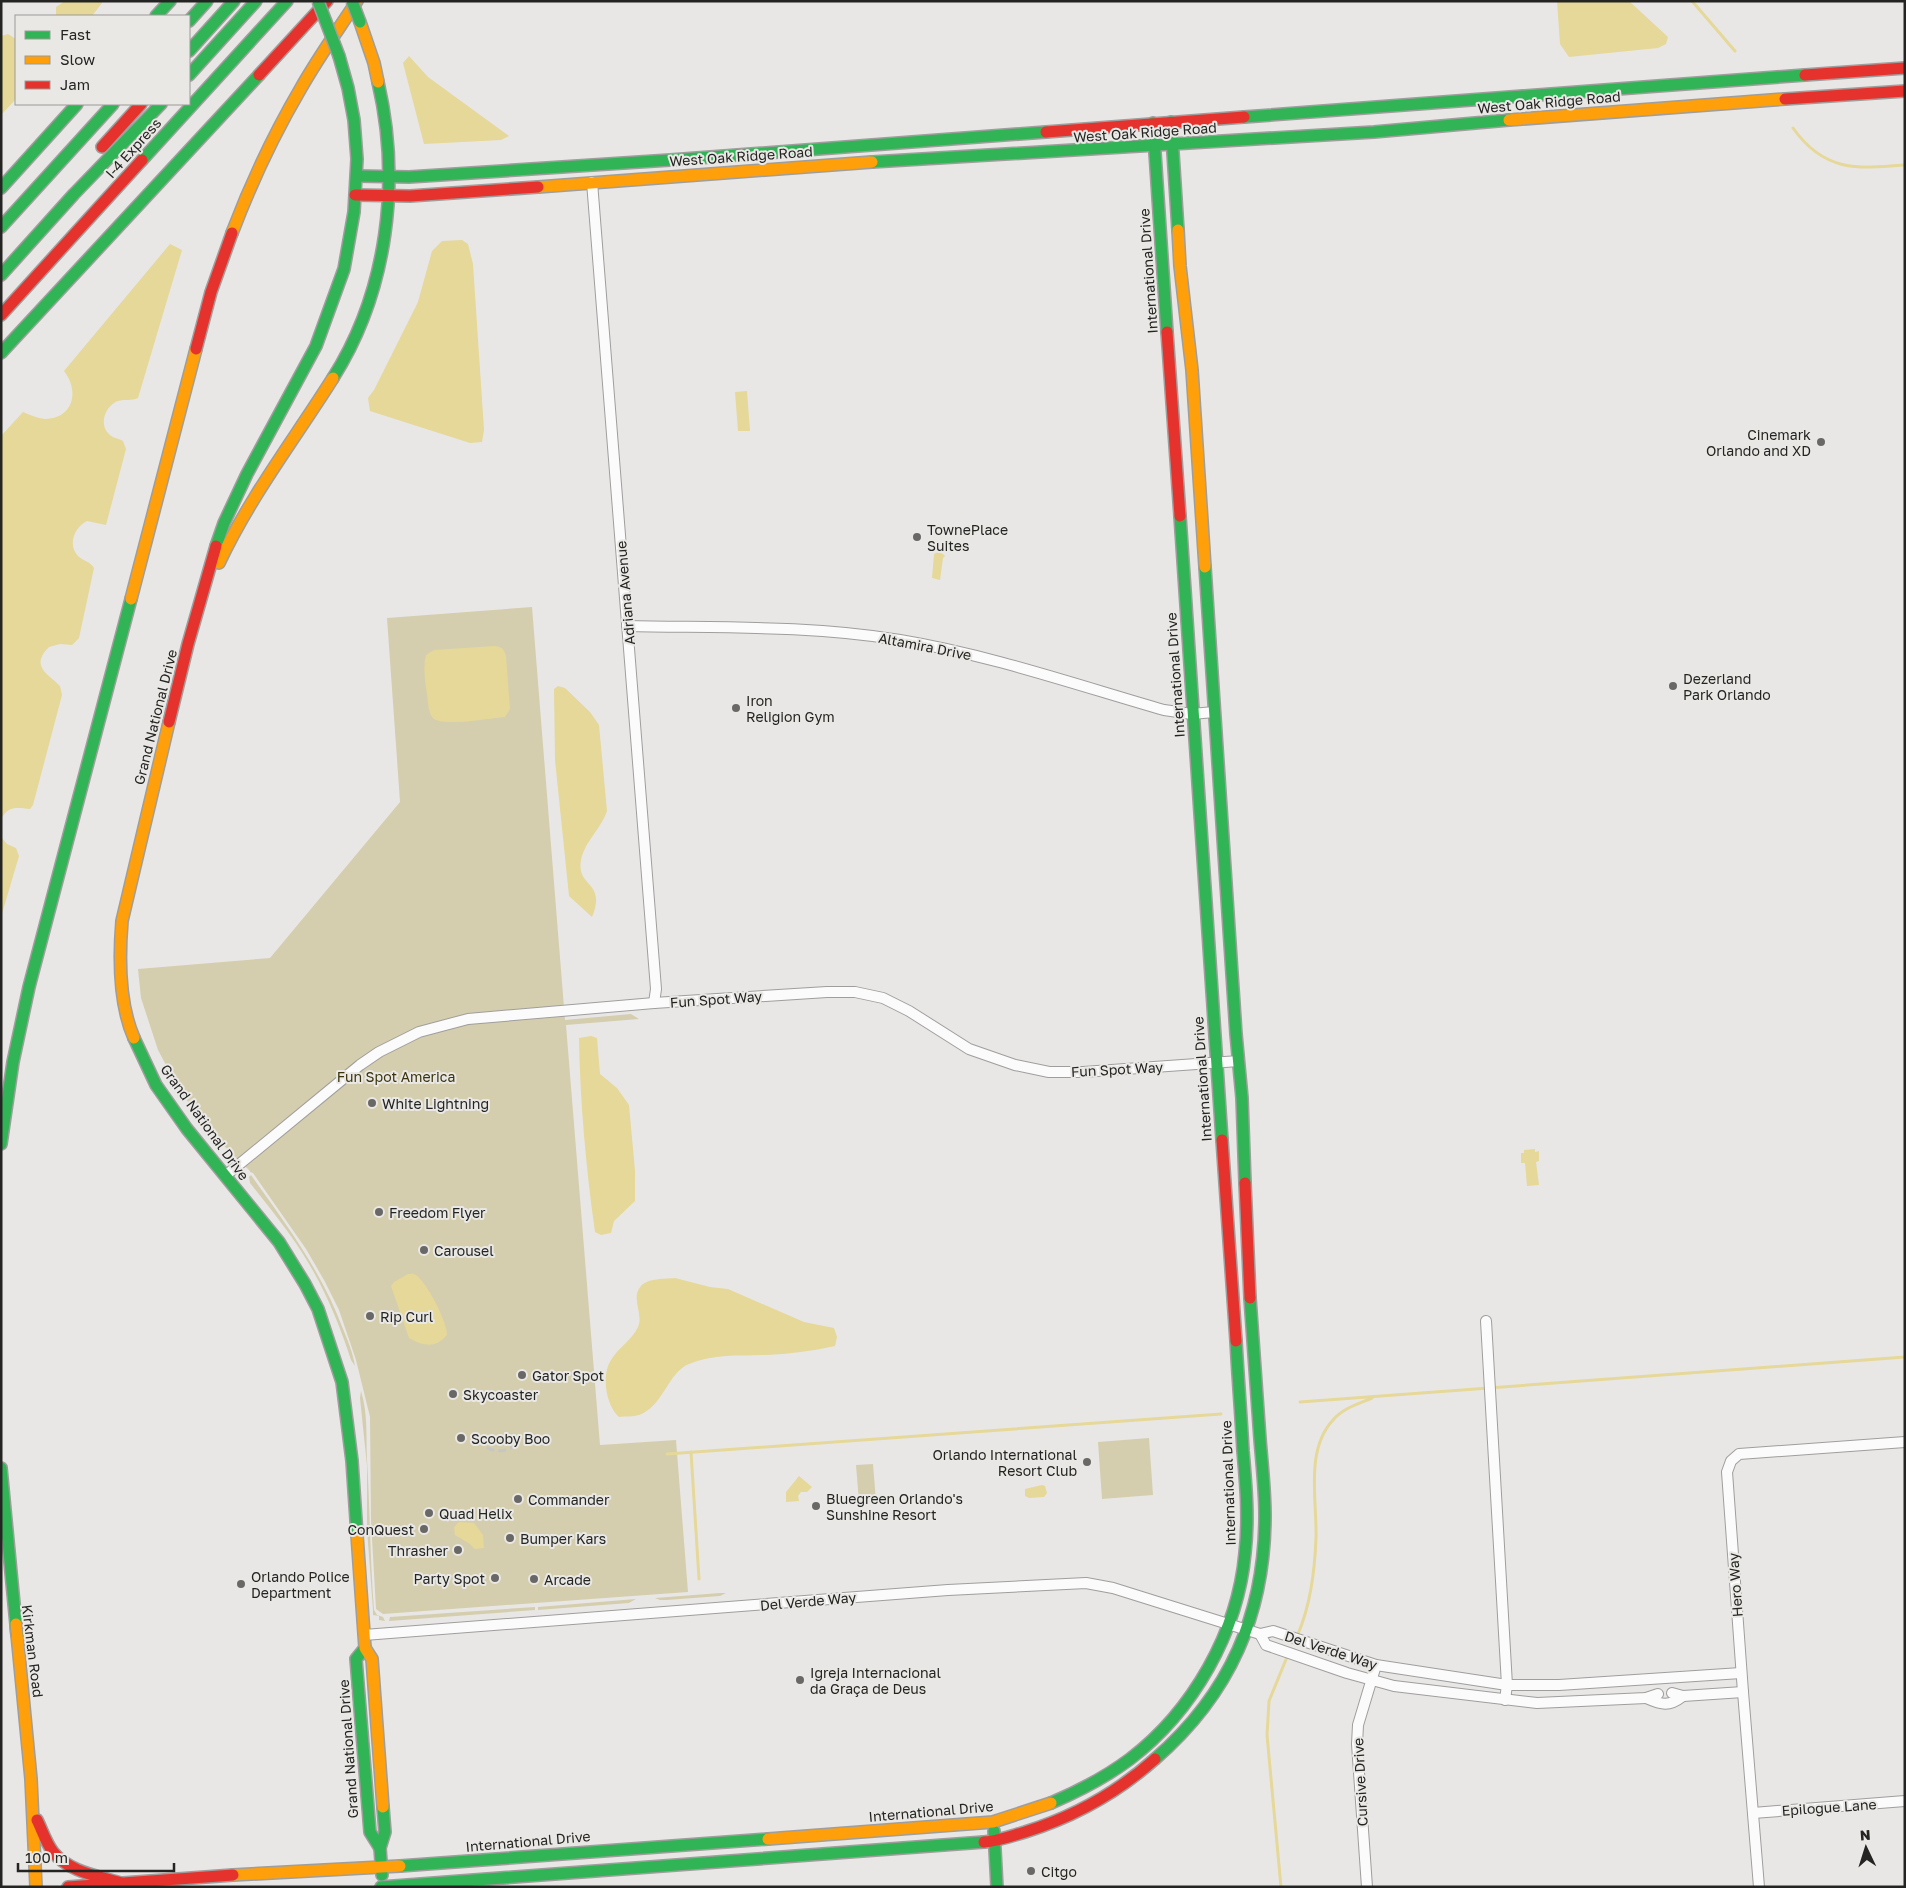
<svg xmlns="http://www.w3.org/2000/svg" width="1906" height="1888" font-family="'Golos Text',sans-serif">
<style>
.green{fill:#d4ceae}
.water{fill:#e5d899}
.lines{fill:none;stroke-linecap:round;stroke-linejoin:round}
.stream{stroke:#e5d899;stroke-width:3}
.street-casing{stroke:#9f9e9d;stroke-width:12}
.fast-casing{stroke:#9f9e9d;stroke-width:14}
.slow-casing{stroke:#9f9e9d;stroke-width:14}
.jam-casing{stroke:#9f9e9d;stroke-width:14}
.street{stroke:#fcfbfb;stroke-width:10}
.fast{stroke:#30b455;stroke-width:11}
.slow{stroke:#ff9f0a;stroke-width:11}
.jam{stroke:#e5322d;stroke-width:11}
.rail{stroke:#c6c6c5;stroke-width:3;stroke-dasharray:8 4;stroke-linecap:butt}
.fast-bridge-casing{stroke:#9f9e9d;stroke-width:14;stroke-linecap:butt}
.fast-bridge{stroke:#30b455;stroke-width:11}
.poi-dot{fill:#696867;stroke:#e9e8e5;stroke-width:2}
.labels{text-anchor:middle;dominant-baseline:central;stroke-width:4;stroke-linejoin:round;paint-order:stroke}
.street-label{font-size:14px;fill:#242423;stroke:#e9e8e5}
.poi-label{font-size:14px;fill:#242423;stroke:#e9e8e5;text-anchor:start}
.park-label{font-size:14px;fill:#3a330b;stroke:#e9e8e5}
</style>
<rect width="100%" height="100%" fill="#e8e7e6"/>
<g class="green">
<polygon points="532,607 565,1020 631,1014 639,1019 566,1025 600,1445 676,1440 688,1592 383,1614 376,1609 371,1521 370,1417 356,1360 339,1310 324,1280 306,1249 253,1173 250,1172 250,1171 222,1144 181,1093 158,1050 141,998 138,969 270,958 400,802 387,618"/>
<path d="M251,1175C286,1224 322,1272 343,1329C348,1341 353,1353 355,1366L351,1360C339,1323 324,1287 303,1254C287,1229 268,1206 250,1183L249,1177Z"/>
<path d="M361,1391C368,1414 366,1436 367,1459C370,1509 370,1559 374,1610L377,1615L383,1617L385,1621L379,1620V1616L373,1615V1610L367,1529V1466L360,1398Z"/>
<polygon points="1149,1438 1153,1495 1102,1499 1098,1442"/>
<polygon points="873,1464 876,1501 859,1502 856,1465"/>
<polygon points="720,1593 726,1593 720,1596 667,1600 660,1600 655,1598"/>
<polygon points="636,1599 629,1603 538,1610 538,1607"/>
<polygon points="535,1607 535,1610 389,1621 390,1617"/>
</g>
<g class="water">
<polygon points="65,1 102,1 102,3 92,16 56,16 56,7"/>
<polygon points="1557,1 1629,1 1668,37 1666,44 1658,48 1569,57 1560,44"/>
<polygon points="8,34 16,39 16,99 1,115 1,36"/>
<polygon points="409,56 428,77 509,136 501,140 424,144 403,63"/>
<polygon points="462,240 468,244 473,264 484,430 482,442 470,443 370,411 368,398 374,390 418,302 432,251 442,241"/>
<path d="M170,244L182,250L138,398C131,401 125,399 118,401C106,405 98,424 109,434C112,438 118,438 123,441L126,449L106,525L87,521C75,527 67,544 78,556C83,561 90,561 94,568L79,638L72,645L60,644L49,647C30,666 47,673 60,686L62,695L33,805L30,809C17,808 9,805 1,819V436L23,412C30,415 37,418 45,419C73,419 80,391 64,371Z"/>
<polygon points="747,391 750,431 738,431 735,392"/>
<polygon points="938,552 943,554 945,556 943,558 940,580 932,578 934,554"/>
<path d="M495,646C502,647 504,649 506,656L510,709L505,717C491,718 439,728 432,717C428,711 428,700 427,694C425,683 423,665 426,655L434,650Z"/>
<path d="M558,686L565,688L590,712L599,725L607,811C601,829 585,841 581,860C576,888 607,881 592,917L569,896L555,760L554,689Z"/>
<polygon points="1,837 7,844 16,848 19,856 1,917"/>
<path d="M591,1036L597,1038L600,1074L617,1088L629,1105L635,1171V1201L614,1221L611,1233L601,1235L595,1232C586,1168 580,1102 579,1038Z"/>
<polygon points="1535,1149 1535,1152 1539,1151 1539,1161 1536,1162 1539,1185 1527,1186 1525,1163 1521,1163 1521,1153 1524,1153 1524,1150"/>
<path d="M408,1274C412,1274 412,1273 416,1275C427,1283 447,1321 447,1335C436,1348 424,1347 409,1338L391,1286L394,1282Z"/>
<path d="M675,1278L710,1287L728,1289L804,1322L834,1328L837,1337L835,1346C812,1351 789,1354 766,1355C739,1356 714,1354 689,1364C668,1372 663,1407 639,1415C633,1417 625,1416 619,1417C606,1406 601,1375 611,1360C618,1348 632,1340 638,1327C644,1314 630,1298 641,1286C648,1278 665,1279 675,1278Z"/>
<polygon points="799,1476 812,1487 807,1492 801,1492 798,1496 799,1501 786,1502 786,1492"/>
<polygon points="1042,1485 1045,1486 1047,1493 1044,1497 1029,1498 1025,1496 1025,1489"/>
<polygon points="459,1522 474,1523 483,1535 484,1548 475,1549 470,1544 455,1535 454,1527"/>
</g>
<g class="lines">
<g class="stream">
<polyline points="1692,1 1735,51"/>
<path d="M1793,128C1824,172 1857,169 1905,165"/>
<polyline points="1300,1402 1905,1357"/>
<polyline points="691,1452 699,1579"/>
<polyline points="667,1454 1221,1414"/>
<path d="M1298,1634C1310,1606 1315,1568 1316,1537C1317,1500 1305,1450 1333,1420C1343,1408 1358,1404 1372,1398"/>
<polyline points="1281,1887 1267,1735 1269,1701 1287,1657"/>
</g>
<g class="street-casing">
<g id="street">
<polyline points="592,182 656,989 654,1003"/>
<path d="M627,626C718,628 810,625 900,640C990,655 1077,685 1164,710L1192,714L1214,712"/>
<polyline points="225,1176 360,1065 379,1052 419,1032 468,1019 654,1003 827,992 855,992 883,998 909,1011 969,1049 1015,1065 1049,1072 1083,1072 1239,1061"/>
<polyline points="1486,1321 1507,1685 1505,1700"/>
<polyline points="1260,1634 1273,1631 1376,1665 1507,1685 1559,1685 1741,1673"/>
<polyline points="1260,1634 1266,1645 1347,1673 1394,1686 1537,1703 1646,1698 1658,1694"/>
<polyline points="364,1635 948,1590 1086,1583 1113,1588 1260,1634"/>
<polyline points="1672,1693 1683,1696 1743,1692"/>
<path d="M1646,1698C1662,1705 1669,1707 1683,1696"/>
<polyline points="1753,1813 1905,1801"/>
<polyline points="1367,1887 1357,1744 1358,1725 1376,1665"/>
<polyline points="1759,1887 1743,1692 1727,1472 1731,1461 1739,1454 1905,1442"/>
</g>
</g>
<g class="fast-casing">
<g id="fast">
<polyline points="156,16 170,1"/>
<polyline points="189,21 207,1"/>
<polyline points="189,51 234,1"/>
<polyline points="189,75 256,1"/>
<polyline points="1244,117 1805,75"/>
<polyline points="1171,122 1178,230"/>
<polyline points="1153,123 1167,332"/>
<polyline points="142,160 287,1"/>
<polyline points="872,162 1374,132 1509,120"/>
<polyline points="357,176 409,177 670,160 1046,132"/>
<polyline points="1,188 77,104"/>
<polyline points="1,227 113,104"/>
<polyline points="1,275 74,194 161,104"/>
<polyline points="1,353 259,75"/>
<path d="M333,378C388,291 401,181 378,82"/>
<polyline points="1180,516 1222,1140"/>
<polyline points="216,546 224,523 247,474 316,346 344,269 354,212 357,159 354,120 348,88 339,56"/>
<polyline points="1205,567 1236,1034 1242,1098 1245,1183"/>
<polyline points="134,1038 156,1085 187,1129 279,1242 305,1284 318,1309 342,1382 352,1461 357,1535"/>
<polyline points="1,1144 13,1062 29,987 131,599"/>
<polyline points="1,1468 17,1635"/>
<polyline points="365,1648 356,1659 370,1832 380,1848"/>
<path d="M1155,1759C1230,1694 1265,1614 1265,1515C1265,1490 1262,1464 1260,1439C1257,1392 1253,1345 1250,1298"/>
<path d="M1051,1803C1079,1791 1106,1777 1130,1759C1193,1711 1238,1632 1245,1553C1249,1519 1246,1485 1243,1451C1241,1414 1238,1378 1236,1341"/>
<polyline points="994,1831 997,1887"/>
<polyline points="400,1866 768,1839"/>
<polyline points="382,1875 380,1848 385,1832 383,1807"/>
<polyline points="381,1887 984,1842"/>
</g>
</g>
<g class="slow-casing">
<g id="slow">
<polyline points="360,22 374,63 378,82"/>
<polyline points="1509,120 1785,99"/>
<polyline points="538,187 872,162"/>
<polyline points="1178,230 1180,266 1192,370 1205,567"/>
<path d="M232,233C251,183 274,134 301,88C318,58 338,30 357,1"/>
<path d="M219,563C251,495 294,440 333,378"/>
<polyline points="131,599 196,349"/>
<path d="M134,1038C119,1004 119,957 122,921L169,722"/>
<polyline points="357,1535 365,1648 372,1659 383,1807"/>
<polyline points="16,1624 31,1779 36,1887"/>
<polyline points="768,1839 993,1822 1051,1803"/>
<polyline points="233,1875 400,1866"/>
</g>
</g>
<g class="jam-casing">
<g id="jam">
<polyline points="259,75 327,1"/>
<polyline points="1805,75 1905,68"/>
<polyline points="1785,99 1905,91"/>
<polyline points="1046,132 1244,117"/>
<polyline points="102,147 141,104"/>
<polyline points="355,195 410,196 538,187"/>
<polyline points="1,315 142,160"/>
<polyline points="1167,332 1180,516"/>
<polyline points="196,349 211,292 232,233"/>
<polyline points="169,722 188,644 216,546"/>
<polyline points="1222,1140 1236,1341"/>
<polyline points="1245,1183 1250,1298"/>
<path d="M37,1820C42,1830 46,1843 53,1852C69,1872 98,1876 121,1883"/>
<path d="M984,1842C998,1841 1011,1836 1025,1832C1073,1817 1117,1793 1155,1759"/>
<polyline points="68,1887 233,1875"/>
</g>
</g>
<use href="#street" class="street"/>
<use href="#fast" class="fast"/>
<use href="#slow" class="slow"/>
<use href="#jam" class="jam"/>
<path class="rail" d="M489,1437L486,1441V1447C495,1453 508,1452 516,1444V1438L510,1434L503,1435"/>
<g class="fast-bridge-casing">
<g id="fast-bridge">
<polyline points="318,1 339,56"/>
<polyline points="352,1 360,22"/>
</g>
</g>
<use href="#fast-bridge" class="fast-bridge"/>
</g>
<g class="poi-dot">
<circle cx="1821" cy="442" r="5"/>
<circle cx="917" cy="537" r="5"/>
<circle cx="1673" cy="686" r="5"/>
<circle cx="736" cy="708" r="5"/>
<circle cx="372" cy="1103" r="5"/>
<circle cx="379" cy="1212" r="5"/>
<circle cx="424" cy="1250" r="5"/>
<circle cx="370" cy="1316" r="5"/>
<circle cx="522" cy="1375" r="5"/>
<circle cx="453" cy="1394" r="5"/>
<circle cx="461" cy="1438" r="5"/>
<circle cx="1087" cy="1462" r="5"/>
<circle cx="518" cy="1499" r="5"/>
<circle cx="816" cy="1506" r="5"/>
<circle cx="429" cy="1513" r="5"/>
<circle cx="424" cy="1529" r="5"/>
<circle cx="510" cy="1538" r="5"/>
<circle cx="458" cy="1550" r="5"/>
<circle cx="495" cy="1578" r="5"/>
<circle cx="534" cy="1579" r="5"/>
<circle cx="241" cy="1584" r="5"/>
<circle cx="800" cy="1680" r="5"/>
<circle cx="1031" cy="1871" r="5"/>
</g>
<g class="labels">
<g class="street-label">
<text transform="translate(1549 102) rotate(-5)">West Oak Ridge Road</text>
<text transform="translate(1145 132) rotate(-4)">West Oak Ridge Road</text>
<text transform="translate(133 148) rotate(-48)">I-4 Express</text>
<text transform="translate(741 156) rotate(-4)">West Oak Ridge Road</text>
<text transform="translate(1148 271) rotate(-94)">International Drive</text>
<text transform="translate(625 593) rotate(-95)">Adriana Avenue</text>
<text transform="translate(925 646) rotate(11)">Altamira Drive</text>
<text transform="translate(1175 675) rotate(-94)">International Drive</text>
<text transform="translate(155 717) rotate(-76)">Grand National Drive</text>
<text transform="translate(716 999) rotate(-4)">Fun Spot Way</text>
<text transform="translate(1117 1069) rotate(-3)">Fun Spot Way</text>
<text transform="translate(1202 1079) rotate(-94)">International Drive</text>
<text transform="translate(205 1122) rotate(54)">Grand National Drive</text>
<text transform="translate(1228 1483) rotate(-92)">International Drive</text>
<text transform="translate(1735 1585) rotate(-94)">Hero Way</text>
<text transform="translate(808 1601) rotate(-5)">Del Verde Way</text>
<text transform="translate(1331 1650) rotate(18)">Del Verde Way</text>
<text transform="translate(33 1651) rotate(83)">Kirkman Road</text>
<text transform="translate(348 1749) rotate(-94)">Grand National Drive</text>
<text transform="translate(1360 1782) rotate(-93)">Cursive Drive</text>
<text transform="translate(1829 1807) rotate(-4)">Epilogue Lane</text>
<text transform="translate(931 1811) rotate(-5)">International Drive</text>
<text transform="translate(528 1841) rotate(-5)">International Drive</text>
</g>
<g class="poi-label">
<text x="1811" y="434" text-anchor="end">Cinemark<tspan x="1811" dy="16">Orlando and XD</tspan></text>
<text x="927" y="529">TownePlace<tspan x="927" dy="16">Suites</tspan></text>
<text x="1683" y="678">Dezerland<tspan x="1683" dy="16">Park Orlando</tspan></text>
<text x="746" y="700">Iron<tspan x="746" dy="16">Religion Gym</tspan></text>
<text x="382" y="1103">White Lightning</text>
<text x="389" y="1212">Freedom Flyer</text>
<text x="434" y="1250">Carousel</text>
<text x="380" y="1316">Rip Curl</text>
<text x="532" y="1375">Gator Spot</text>
<text x="463" y="1394">Skycoaster</text>
<text x="471" y="1438">Scooby Boo</text>
<text x="1077" y="1454" text-anchor="end">Orlando International<tspan x="1077" dy="16">Resort Club</tspan></text>
<text x="826" y="1498">Bluegreen Orlando's<tspan x="826" dy="16">Sunshine Resort</tspan></text>
<text x="528" y="1499">Commander</text>
<text x="439" y="1513">Quad Helix</text>
<text x="414" y="1529" text-anchor="end">ConQuest</text>
<text x="520" y="1538">Bumper Kars</text>
<text x="448" y="1550" text-anchor="end">Thrasher</text>
<text x="251" y="1576">Orlando Police<tspan x="251" dy="16">Department</tspan></text>
<text x="485" y="1578" text-anchor="end">Party Spot</text>
<text x="544" y="1579">Arcade</text>
<text x="810" y="1672">Igreja Internacional<tspan x="810" dy="16">da Graça de Deus</tspan></text>
<text x="1041" y="1871">Citgo</text>
</g>
<g class="park-label">
<text x="396" y="1076">Fun Spot America</text>
</g>
</g>
<rect width="1906" height="1888" fill="none" stroke="#242423" stroke-width="5"/>
<rect x="15" y="15" width="175" height="90" fill="#e9e8e5" stroke="#9a9a97"/>
<rect x="25" y="31" width="25" height="8" fill="#30b455" stroke="#9a9a97"/>
<text x="60" y="40" font-size="15" fill="#242423">Fast</text>
<rect x="25" y="56" width="25" height="8" fill="#ff9f0a" stroke="#9a9a97"/>
<text x="60" y="65" font-size="15" fill="#242423">Slow</text>
<rect x="25" y="81" width="25" height="8" fill="#e5322d" stroke="#9a9a97"/>
<text x="60" y="90" font-size="15" fill="#242423">Jam</text>
<g transform="translate(1866 1848) rotate(356)" stroke="#e9e8e5" stroke-width="4" paint-order="stroke">
<path d="M0-4L9 19L0 12L-9 19Z" fill="#242423"/>
<text y="-8" font-size="14" font-weight="bold" text-anchor="middle" fill="#242423">N</text>
</g>
<path d="M18 1863v8h156v-8" fill="none" stroke="#242423" stroke-width="2.5"/>
<text x="25" y="1863" font-size="15" fill="#242423" stroke="#e9e8e5" stroke-width="4" paint-order="stroke">100 m</text>
</svg>
